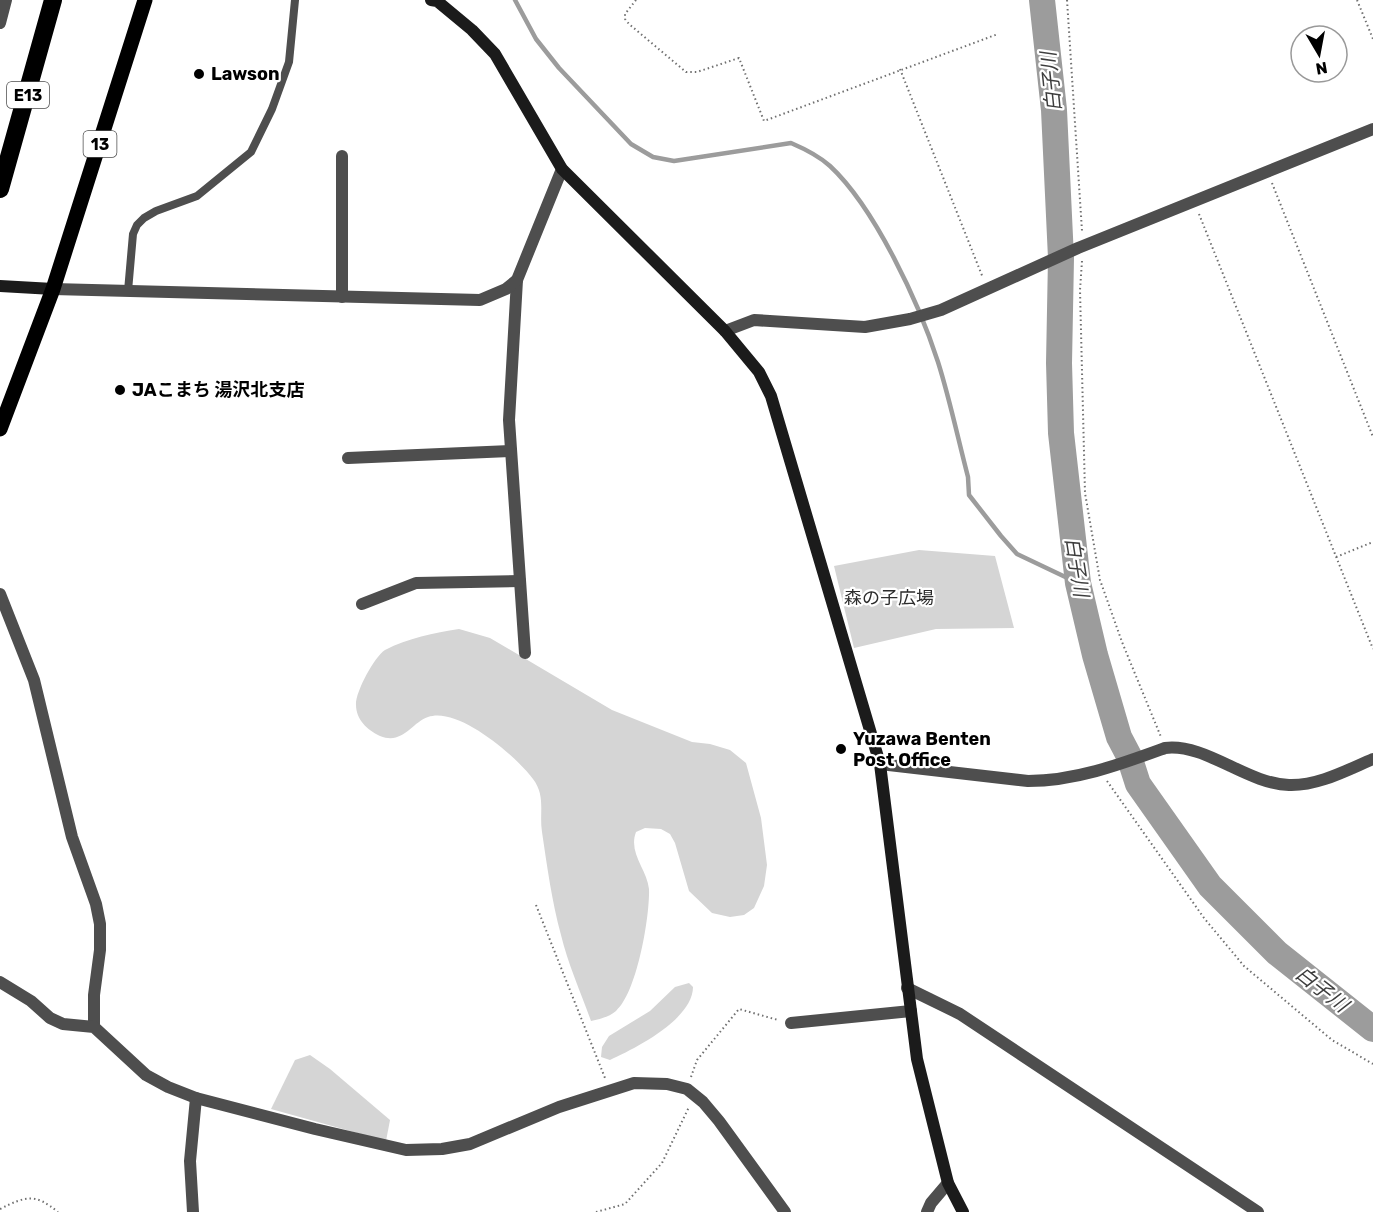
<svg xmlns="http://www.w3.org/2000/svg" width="1373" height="1212" font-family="Rubik,'Noto Sans JP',sans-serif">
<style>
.green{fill:#d5d5d5}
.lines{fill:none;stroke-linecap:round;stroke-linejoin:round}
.stream{stroke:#9c9c9c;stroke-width:4.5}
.river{stroke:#9c9c9c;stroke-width:26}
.path{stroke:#707070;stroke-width:2;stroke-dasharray:1.5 3;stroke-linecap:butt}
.lane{stroke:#4e4e4e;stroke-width:8}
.street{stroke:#4e4e4e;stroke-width:12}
.secondary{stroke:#1b1b1b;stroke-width:12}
.primary{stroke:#000;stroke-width:15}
.highway{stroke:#000;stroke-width:18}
.poi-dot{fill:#000;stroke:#fff;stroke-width:2}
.labels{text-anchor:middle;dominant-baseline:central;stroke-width:4.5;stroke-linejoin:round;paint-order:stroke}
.shield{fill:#fff;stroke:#4c4c4c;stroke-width:1.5}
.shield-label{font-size:16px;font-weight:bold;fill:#000}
.poi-label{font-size:18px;font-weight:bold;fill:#000;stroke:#fff;text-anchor:start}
.park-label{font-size:18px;fill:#2c2c2c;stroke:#fff}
.water-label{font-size:20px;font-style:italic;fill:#3d3d3d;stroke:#fff}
</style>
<rect width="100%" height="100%" fill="#fff"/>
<g class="green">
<polygon points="919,550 995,556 1014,628 936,629 854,648 834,566"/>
<path d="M459,629L490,638L612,710L692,742L710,744L730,750L746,763L761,818L767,865L764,886L754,908L744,915L730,917L712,913L689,891L675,843L670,834L661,829L645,828L636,832C628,853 647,869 649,889C650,916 637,993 616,1011C609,1017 600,1019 591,1021C581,993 568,964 561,935C552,902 547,866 542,832C539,813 546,796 533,779C516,756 458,706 428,717C411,723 403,745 380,736C367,730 356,719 356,705C355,693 374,657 385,650C408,638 434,633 459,629Z"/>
<path d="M689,983L693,987C693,1019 636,1048 610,1060L601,1057L602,1047L609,1036L650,1011L675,987Z"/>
<polygon points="310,1055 330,1069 390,1120 386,1141 271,1109 295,1060"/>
</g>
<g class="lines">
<path class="stream" d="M515,0L536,39L559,68L631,144L653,157L674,161L791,143C805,149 819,156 830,166C875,208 919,303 938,362C950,400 958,439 968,477L969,495L1001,536L1017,554L1078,583"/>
<polyline class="river" points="1042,0 1054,110 1061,258 1059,363 1061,433 1078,583 1095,655 1119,737 1129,756 1138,784 1210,886 1277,953 1373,1029"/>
<g class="path">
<polyline points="636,0 625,14 625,19 629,24 686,72 697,72 739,58 764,121 998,34"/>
<polyline points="1067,0 1082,231"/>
<polyline points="1357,0 1373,39"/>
<polyline points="900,69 983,278"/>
<polyline points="1272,183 1373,437"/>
<polyline points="1199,214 1373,649"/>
<polyline points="1082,261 1080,290 1085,493 1100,580 1122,642 1161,737"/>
<polyline points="1336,557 1373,542"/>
<polyline points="1107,781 1204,918 1244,966 1332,1040 1373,1064"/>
<polyline points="536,905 605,1078"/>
<polyline points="691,1077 697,1060 739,1009 778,1020"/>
<path d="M0,1209C26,1196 35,1193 58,1212"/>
<polyline points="596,1212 625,1204 662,1163 689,1107"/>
</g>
<polyline class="lane" points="128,291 133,234 137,225 144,218 156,211 197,196 251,152 272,109 289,62 295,0"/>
<g class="street">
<polyline points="0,23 6,0"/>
<polyline points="342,156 342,297"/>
<polyline points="517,280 509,420 525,653"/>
<polyline points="53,289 480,300 506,289 517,280 562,169"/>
<polyline points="725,331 754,320 865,327 910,319 941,310 1078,248 1373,129"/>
<polyline points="348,458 511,451"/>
<polyline points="0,594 34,680 72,837 96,904 100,924 100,950 94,995 94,1027"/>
<polyline points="362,604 416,583 520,581"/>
<path d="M880,764L1028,781C1076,781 1121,764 1165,748C1206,743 1247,784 1289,785C1318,786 1347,770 1373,759"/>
<polyline points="0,982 31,1001 50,1018 63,1024 94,1027 146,1075 168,1087 196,1098 315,1129 406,1150 442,1149 470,1144 559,1107 634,1083 667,1084 687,1089 703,1102 719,1121 785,1212"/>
<polyline points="907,988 960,1014 1258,1212"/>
<polyline points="791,1023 911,1011"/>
<polyline points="193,1212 190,1161 196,1098"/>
<polyline points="927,1212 931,1203 948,1183"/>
</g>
<g class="secondary">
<polyline points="431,0 437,1 472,30 495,54 562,169 725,331 759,372 771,396 880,764 917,1059 948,1183 963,1212"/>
<polyline points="0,286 53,289"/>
</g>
<polyline class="primary" points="0,429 53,289 145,0"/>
<polyline class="highway" points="0,189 53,0"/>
</g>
<g class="poi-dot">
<circle cx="199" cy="74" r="6"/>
<circle cx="120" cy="390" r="6"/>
<circle cx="841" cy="749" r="6"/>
</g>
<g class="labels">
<g class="shield">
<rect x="7" y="82" width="42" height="26" rx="4.5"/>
<rect x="83.5" y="131" width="33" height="26" rx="4.5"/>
</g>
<g class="shield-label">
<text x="28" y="95">E13</text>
<text x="100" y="144">13</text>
</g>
<g class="poi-label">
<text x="211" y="74">Lawson</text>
<text x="132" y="390">JAこまち 湯沢北支店</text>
<text x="853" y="739">Yuzawa Benten<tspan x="853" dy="21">Post Office</tspan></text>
</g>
<g class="park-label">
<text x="889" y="598">森の子広場</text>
</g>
<g class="water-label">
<text transform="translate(1051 82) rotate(-96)">白子川</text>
<text transform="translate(1077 567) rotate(81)">白子川</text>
<text transform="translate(1322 989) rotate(38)">白子川</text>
</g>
</g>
<g transform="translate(1319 54) rotate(170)"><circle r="28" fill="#ffffff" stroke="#999999" stroke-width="1.5"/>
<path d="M0-4.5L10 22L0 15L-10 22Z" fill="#000000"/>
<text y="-9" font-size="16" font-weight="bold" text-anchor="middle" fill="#000000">N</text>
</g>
</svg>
